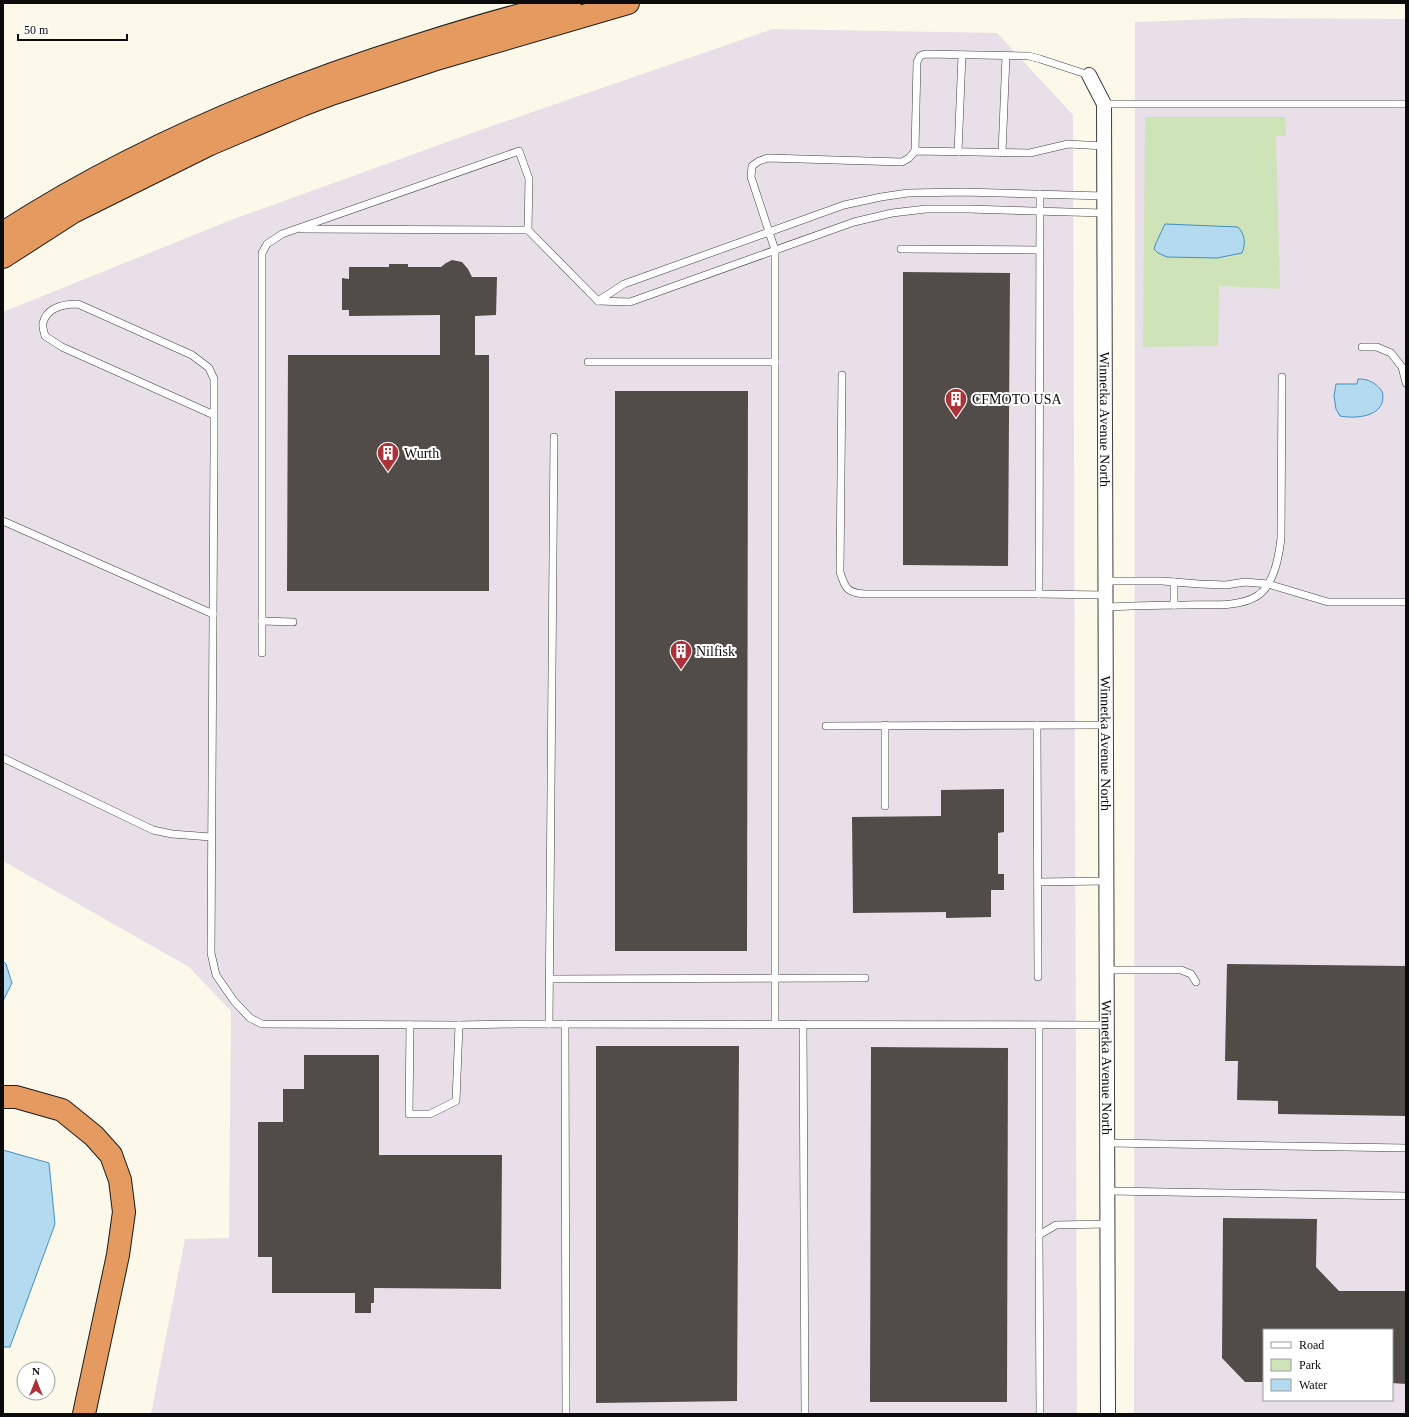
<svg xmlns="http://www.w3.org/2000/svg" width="1409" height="1417" font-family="Georgia,serif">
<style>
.industrial{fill:#e8dfe9;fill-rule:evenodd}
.green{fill:#cfe3b8}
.water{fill:#b4daef;stroke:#4290bf}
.building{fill:#524c48}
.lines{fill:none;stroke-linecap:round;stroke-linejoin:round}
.service-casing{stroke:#3e3e3e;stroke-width:8}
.minor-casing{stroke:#3e3e3e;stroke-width:16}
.motorway-casing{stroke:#1c1c1c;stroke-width:24}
.service{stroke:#fff;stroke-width:7}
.minor{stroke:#fff;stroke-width:14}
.motorway{stroke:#e59a60;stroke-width:22}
.labels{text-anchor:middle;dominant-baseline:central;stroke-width:4;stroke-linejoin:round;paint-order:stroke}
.poi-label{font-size:14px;fill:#0b0b0b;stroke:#fff;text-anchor:start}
.street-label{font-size:14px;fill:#0b0b0b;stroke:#fff}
</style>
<rect width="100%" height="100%" fill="#fdf9ea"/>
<g class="industrial">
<path d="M1243,18L1406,19V1414H1134L1135,22ZM1264,1330H1392V1400H1264Z"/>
<polygon points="773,29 997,33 1073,115 1077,1414 151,1414 185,1239 229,1238 231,1011 189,967 3,861 3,312 231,220 472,133"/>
</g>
<polygon class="green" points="1145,117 1285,117 1286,136 1276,136 1280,289 1219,286 1218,346 1143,347"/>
<g class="water">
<path d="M1165,224L1238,227C1245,235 1246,243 1242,253L1217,258L1167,257L1158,253L1154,249L1156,243Z"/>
<path d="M1358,379C1365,379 1369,380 1375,384C1380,388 1383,391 1383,397C1383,417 1355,419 1340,416L1336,409L1334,396L1336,384H1357Z"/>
<polygon points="3,961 6,964 12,983 3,1001"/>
<polygon points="3,1150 49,1163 55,1224 10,1347 3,1347"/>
</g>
<g class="building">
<polygon points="452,260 462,262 468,269 472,277 497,277 496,315 475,316 475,355 489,355 489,591 287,591 288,355 440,355 440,315 349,316 349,310 342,310 342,278 349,279 349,267 389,267 389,264 408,264 408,267 441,267 446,263"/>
<polygon points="903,272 1010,273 1008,566 903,565"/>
<polygon points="615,391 748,391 747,951 615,951"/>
<polygon points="1004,789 1004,832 998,833 998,874 1004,874 1004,890 991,890 991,917 946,918 946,912 853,913 852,817 941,816 941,790"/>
<polygon points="1227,964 1406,966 1406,1116 1278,1114 1278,1101 1237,1100 1238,1061 1225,1061"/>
<polygon points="596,1046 739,1046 737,1401 596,1403"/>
<polygon points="871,1047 1008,1048 1007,1402 870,1402"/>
<polygon points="304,1055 379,1055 379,1155 502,1155 501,1289 374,1288 374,1303 371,1303 371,1313 355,1313 355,1293 272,1293 272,1257 258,1257 258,1122 283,1122 283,1089 304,1089"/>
<polygon points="1223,1218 1317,1219 1316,1267 1339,1291 1406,1291 1406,1384 1392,1383 1392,1330 1264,1330 1264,1382 1245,1382 1222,1358"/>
</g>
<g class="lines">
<g class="service-casing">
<g id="service">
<polyline points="1104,104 1406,104"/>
<polyline points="915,151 917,62 920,56 925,54 1029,56 1040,59 1089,75"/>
<polyline points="958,152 962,55"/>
<polyline points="1002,153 1006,56"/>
<polyline points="1104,196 963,192 908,193 881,197 844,205 624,284 598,301 630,302 854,222 892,213 926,209 968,209 1104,213"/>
<polyline points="302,229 528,230"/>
<polyline points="901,249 1039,250"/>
<polyline points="1362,347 1377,347 1391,353 1402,367 1406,383"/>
<polyline points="588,362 775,362"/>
<path d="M842,375L840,572C845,588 847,593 865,594H1039L1105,595"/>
<path d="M214,415L62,347L45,336C44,332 42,326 43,323C47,307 65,304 78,304L192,355L209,368L214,379V450L211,953L216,975L234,1001L250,1018L262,1024L459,1025L516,1024L1107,1025"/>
<polyline points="3,521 213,614"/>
<polyline points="1105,581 1162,581 1199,584 1226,585 1245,582 1268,584 1328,602 1406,602"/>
<polyline points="1174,582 1174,605"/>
<polyline points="1039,594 1040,194"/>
<path d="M1105,607C1132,606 1158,605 1185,605C1207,604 1238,608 1257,596C1274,585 1279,557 1281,538L1282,377"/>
<polyline points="262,621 293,622"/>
<polyline points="262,653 262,253 267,244 282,234 519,151 529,179 528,230 598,301"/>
<polyline points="1037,725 1038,977"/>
<polyline points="826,726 1106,725"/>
<polyline points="3,758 153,830 172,834 211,837"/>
<polyline points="885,806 885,725"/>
<polyline points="1038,882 1106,881"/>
<polyline points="1106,970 1181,970 1191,974 1196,982"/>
<polyline points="550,979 865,978"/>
<polyline points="549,1024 554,437"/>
<polyline points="565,1024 566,1414"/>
<polyline points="775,1024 775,250 751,177 752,166 759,161 768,158 902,162 909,158 915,151 1030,153 1068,144 1104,146"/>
<polyline points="803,1024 805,1414"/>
<polyline points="410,1025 409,1114 430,1114 456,1101 459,1025"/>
<polyline points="1039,1025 1039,1235"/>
<polyline points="1107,1143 1406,1148"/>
<polyline points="1107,1191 1406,1196"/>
<polyline points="1040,1414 1039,1235 1056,1225 1107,1224"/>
</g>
</g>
<g class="minor-casing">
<g id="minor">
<path id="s1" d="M1089,75L1104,104L1108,1414"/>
</g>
</g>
<g class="motorway-casing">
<g id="motorway">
<path d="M3,233C130,151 272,91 416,46C466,30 518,14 570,3"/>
<polyline points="3,257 73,212 210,144 302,105 334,93 433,60 628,3"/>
<polyline points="3,1097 16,1097 62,1110 94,1136 111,1155 120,1180 124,1212 118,1255 84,1414"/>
</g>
</g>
<use href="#service" class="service"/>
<use href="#minor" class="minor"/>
<use href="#motorway" class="motorway"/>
</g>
<defs>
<g id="building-pin" transform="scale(1.15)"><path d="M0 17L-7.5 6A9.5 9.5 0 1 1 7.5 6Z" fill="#ac323a" stroke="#fff"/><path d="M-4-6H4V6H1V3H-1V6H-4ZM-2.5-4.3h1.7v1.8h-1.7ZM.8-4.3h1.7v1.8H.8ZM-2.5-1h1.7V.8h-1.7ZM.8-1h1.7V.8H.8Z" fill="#fff"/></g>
</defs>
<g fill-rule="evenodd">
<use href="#building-pin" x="956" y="399"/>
<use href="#building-pin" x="388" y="453"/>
<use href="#building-pin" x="681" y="651"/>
</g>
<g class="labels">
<g class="poi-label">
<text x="972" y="399">CFMOTO USA</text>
<text x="404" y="453">Wurth</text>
<text x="696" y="651">Nilfisk</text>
</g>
<g class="street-label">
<text stroke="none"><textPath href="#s1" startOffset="348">Winnetka Avenue North</textPath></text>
<text stroke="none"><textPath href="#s1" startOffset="672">Winnetka Avenue North</textPath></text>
<text stroke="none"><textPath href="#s1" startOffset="996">Winnetka Avenue North</textPath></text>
</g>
</g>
<rect width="1409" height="1417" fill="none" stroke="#0b0b0b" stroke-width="8"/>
<rect x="1263" y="1329" width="130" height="72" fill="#ffffff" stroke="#9d9d9d"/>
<rect x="1271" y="1342" width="20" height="6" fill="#ffffff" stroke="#9d9d9d"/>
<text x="1299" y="1349" font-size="12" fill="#0b0b0b">Road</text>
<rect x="1271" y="1359" width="20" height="12" fill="#cfe3b8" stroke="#9d9d9d"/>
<text x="1299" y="1369" font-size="12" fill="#0b0b0b">Park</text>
<rect x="1271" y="1379" width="20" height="12" fill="#b4daef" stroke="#9d9d9d"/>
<text x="1299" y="1389" font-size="12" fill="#0b0b0b">Water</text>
<g transform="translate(36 1381)"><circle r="19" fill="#ffffff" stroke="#9d9d9d"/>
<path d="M0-3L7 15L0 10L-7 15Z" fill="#ac323a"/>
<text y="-6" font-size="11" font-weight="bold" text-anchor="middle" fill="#0b0b0b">N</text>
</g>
<path d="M18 34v6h109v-6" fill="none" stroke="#0b0b0b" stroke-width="2"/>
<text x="24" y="34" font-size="12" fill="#0b0b0b" stroke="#ffffff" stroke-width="3" paint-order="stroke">50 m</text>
</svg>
